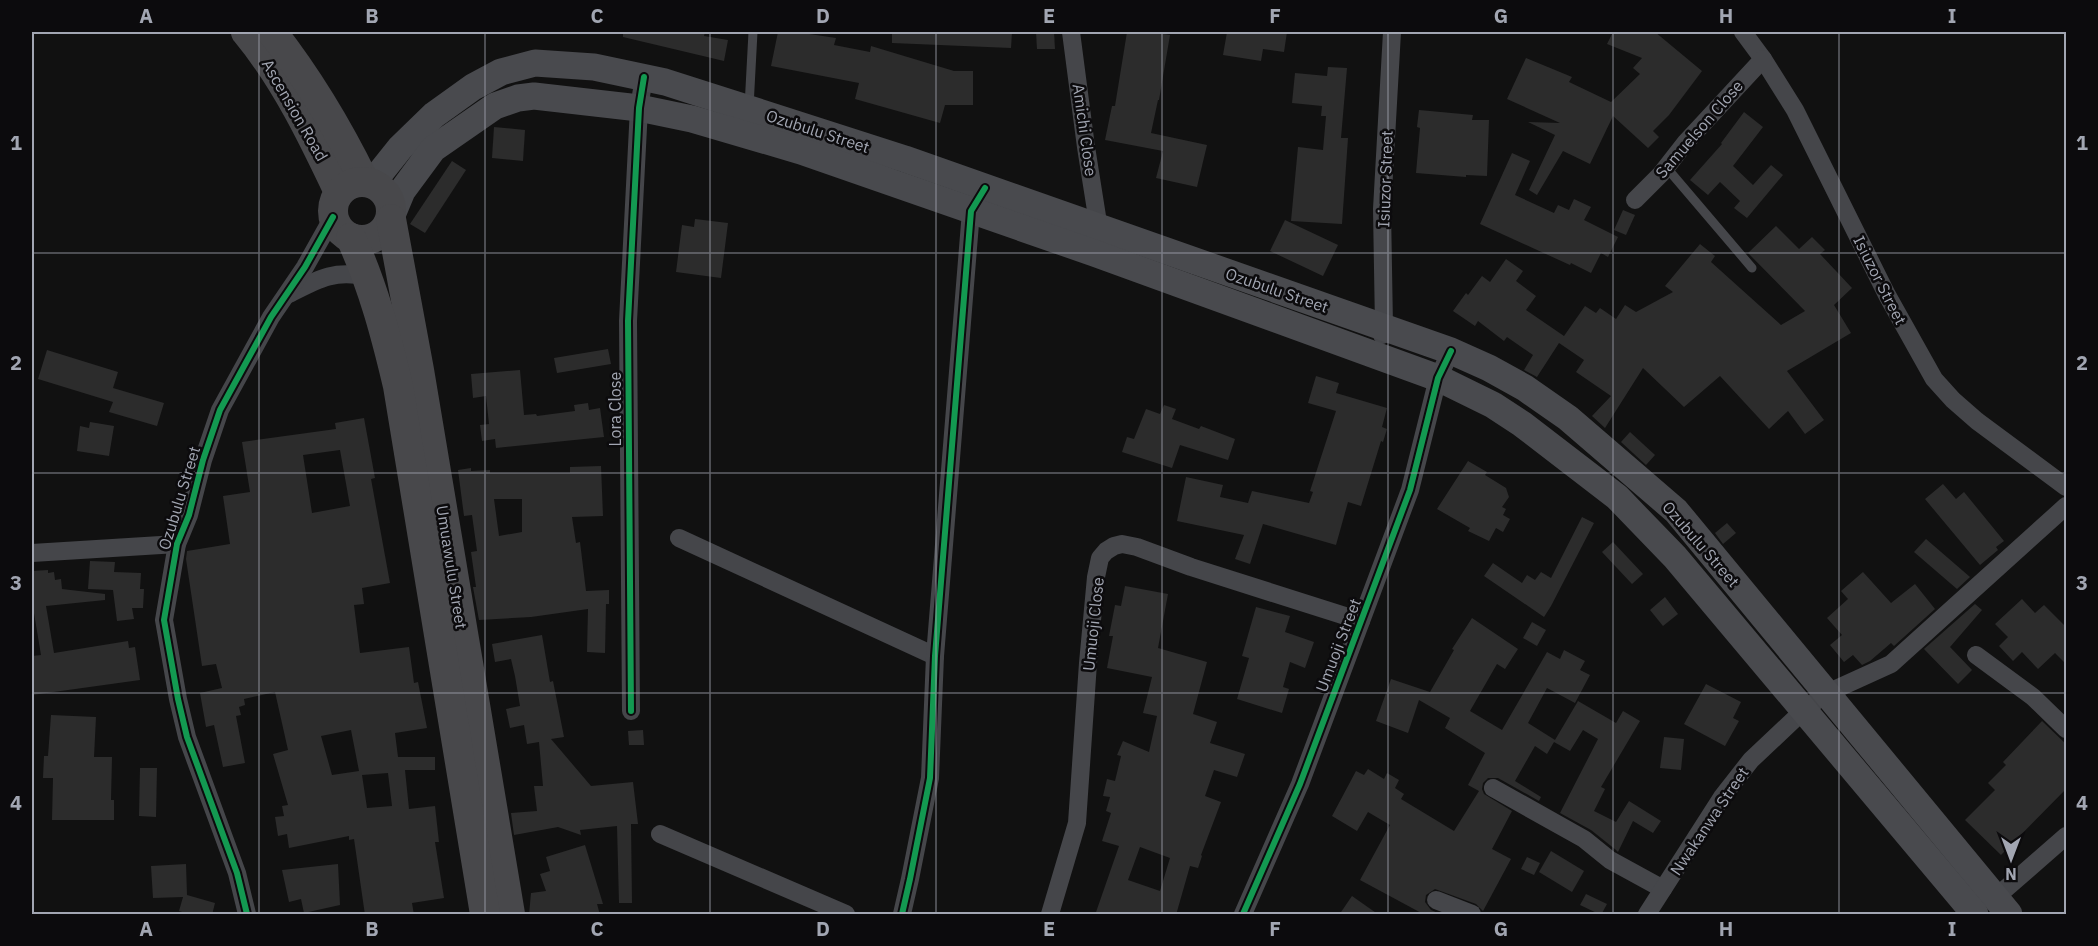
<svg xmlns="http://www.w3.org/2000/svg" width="2098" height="946" font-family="'IBM Plex Sans',sans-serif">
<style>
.building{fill:#2c2c2c;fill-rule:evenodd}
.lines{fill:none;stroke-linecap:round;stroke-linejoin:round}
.lane{stroke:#45464a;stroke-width:9}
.street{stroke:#45464a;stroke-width:18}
.secondary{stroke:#494a4e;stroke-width:27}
.primary{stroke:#48484b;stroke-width:30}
.cycleway-casing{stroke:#0c0b0d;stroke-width:10}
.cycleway{stroke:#139951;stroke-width:6}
.grid{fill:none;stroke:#a2a6b2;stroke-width:1.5;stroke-opacity:0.55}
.labels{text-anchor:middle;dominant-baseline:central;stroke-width:5;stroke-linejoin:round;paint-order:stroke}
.street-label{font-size:16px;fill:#a2a6b2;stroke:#0c0b0d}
.neatline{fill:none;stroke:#a2a6b2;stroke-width:2}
.grid-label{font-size:20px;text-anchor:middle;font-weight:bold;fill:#a2a6b2}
</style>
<rect width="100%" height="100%" fill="#111"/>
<g class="building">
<polygon points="623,32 705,32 704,36 728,40 724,61 623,37"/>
<polygon points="778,32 796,32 836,38 834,45 870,52 871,46 954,71 973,71 973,105 945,105 940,123 855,99 859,83 771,66"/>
<polygon points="892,32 1012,32 1011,48 892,43"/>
<polygon points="1036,32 1054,32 1055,49 1037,49"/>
<polygon points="1127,32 1149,32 1170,35 1159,100 1158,100 1151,133 1207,145 1197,187 1156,178 1163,151 1105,140 1112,106 1115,106"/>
<polygon points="1227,32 1287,32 1284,52 1263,49 1261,61 1223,55"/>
<polygon points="1613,32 1655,32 1702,71 1669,115 1653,131 1659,137 1648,148 1613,116 1590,164 1563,151 1537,195 1529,190 1555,135 1528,122 1560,123 1507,99 1526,58 1572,77 1569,82 1611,102 1640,74 1633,68 1642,58 1607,44"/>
<polygon points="1328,67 1347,68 1341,138 1348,138 1342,224 1291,221 1298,147 1323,150 1326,116 1321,116 1322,106 1292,103 1295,73 1327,76"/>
<polygon points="1419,110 1473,115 1472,120 1489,120 1487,176 1466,175 1466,177 1416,173 1420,128 1417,127"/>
<polygon points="1744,112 1763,127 1733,166 1753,185 1771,165 1783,175 1747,218 1734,208 1740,201 1720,182 1708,195 1690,180 1722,144 1721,143"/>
<polygon points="494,127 525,130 523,161 492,158"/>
<polygon points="1512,153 1530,161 1515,195 1554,213 1558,205 1569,210 1574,199 1591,207 1584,220 1618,237 1608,257 1601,253 1591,273 1571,263 1570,265 1480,224"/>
<polygon points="452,161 466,170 425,233 410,224"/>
<polygon points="1623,210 1635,215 1626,235 1614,230"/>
<polygon points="695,219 728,223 721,278 676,272 682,225 694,227"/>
<polygon points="1285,220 1338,245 1323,276 1270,251"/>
<polygon points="1776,226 1799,249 1812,237 1825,250 1820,254 1852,288 1834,305 1851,333 1787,371 1824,420 1805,434 1788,411 1769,429 1720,376 1684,407 1643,368 1605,428 1592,416 1611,396 1576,372 1584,360 1559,343 1537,377 1524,370 1533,355 1507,337 1504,341 1478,321 1475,326 1453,311 1466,293 1468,295 1482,276 1490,282 1506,259 1523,271 1516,281 1536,296 1526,310 1564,336 1585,306 1596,313 1600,308 1616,319 1625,305 1636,312 1673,292 1665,286 1700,244 1715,256 1711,262 1781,325 1805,311 1748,253"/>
<polygon points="608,349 611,364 557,373 554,358"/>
<polygon points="47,350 118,372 113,388 164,403 157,426 109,412 113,402 38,379"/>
<polygon points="520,370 524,415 536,414 537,416 575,411 574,405 588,403 589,410 600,408 604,437 496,448 495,439 482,441 480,425 489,424 486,396 473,398 471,374"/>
<polygon points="1316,376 1339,383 1336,393 1387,408 1382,427 1387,429 1383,442 1381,441 1361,506 1348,502 1336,545 1263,524 1250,564 1235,559 1244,535 1177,521 1186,477 1223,485 1220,497 1248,503 1252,491 1309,503 1313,492 1310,491 1336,411 1308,403"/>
<polygon points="1164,405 1176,409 1172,419 1199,429 1201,426 1235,439 1228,460 1180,445 1172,468 1122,452 1127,437 1134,439 1146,409 1160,414"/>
<path d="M364,418L375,478L371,479L390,583L362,588L364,604L354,605L360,653L409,647L414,683L418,682L427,728L395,733L398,757H435V770H405L409,809L435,806L439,842H435L444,898L412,903L414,915H365L354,839L349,840V836L289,848L287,834L278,836L275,817L284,816L282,806L288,805L273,754L288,750L275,692L244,699L245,705L239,707L241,715L236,716L245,763L223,767L214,725L206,727L200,693L222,688L216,664L202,666L186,559L187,551L230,544L223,496L250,492L242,442L336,429L335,423ZM340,450L350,506L312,513L303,455ZM351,730L359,771L332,775L321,736ZM388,773L392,806L367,808L362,775Z"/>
<polygon points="90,422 114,426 109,456 77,451 80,426 89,428"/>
<polygon points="1630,432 1655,455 1646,465 1621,442"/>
<polygon points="1468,461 1487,472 1485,475 1506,488 1509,497 1502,507 1506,509 1503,515 1510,519 1503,532 1496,528 1489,541 1468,531 1470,528 1437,509"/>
<path d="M601,466L603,516L572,517L576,543L580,542L586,591L609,590V604H606L605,653L587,652L588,609L531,617L479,620L473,587H476L471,552L477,551L472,515L464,516L458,470L471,468V471L490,470V473H570V467ZM494,499H522V532L499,536Z"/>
<polygon points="1943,484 1956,499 1964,492 2004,541 1996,547 1998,550 1980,565 1925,499"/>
<polygon points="1582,517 1594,523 1551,606 1544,617 1484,576 1493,563 1522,583 1527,575 1535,580 1541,572 1551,578"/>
<polygon points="1727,523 1736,533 1723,544 1715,533"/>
<polygon points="1926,539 1970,577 1957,589 1914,552"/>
<polygon points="1613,542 1643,574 1632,584 1602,552"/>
<polygon points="90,561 115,562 114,572 141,573 140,589 144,589 143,608 132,608 134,619 117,621 113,590 88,589"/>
<polygon points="48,570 48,573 54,572 55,580 61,579 62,589 105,594 105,600 46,606 54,653 128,641 129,648 135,647 140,680 32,695 32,656 41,655 33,607 32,607 32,571"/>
<polygon points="1863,572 1891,603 1915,584 1935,609 1894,646 1891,643 1870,661 1862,665 1853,655 1844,662 1830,645 1842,635 1827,618 1848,599 1841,591"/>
<path d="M1125,586L1168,594L1158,648L1207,662L1193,714L1217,722L1210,743L1245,754L1237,777L1214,770L1205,796L1221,802L1201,855L1202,856L1198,868L1190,866L1176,915H1095L1119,846L1102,841L1111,813L1106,811L1110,797L1103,796L1107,779L1115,781L1121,756L1117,755L1123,741L1149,752L1157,716L1143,713L1152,677L1107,668L1113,636H1109L1115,605L1121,606ZM1140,847L1170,858L1160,891L1128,880Z"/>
<polygon points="1665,597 1678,614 1663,626 1650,610"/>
<polygon points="2022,599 2035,613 2044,605 2067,628 2067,665 2055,653 2038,669 2022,652 2013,661 1999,646 2008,637 1995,624"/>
<polygon points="1975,604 1982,610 1950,647 1972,670 1958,684 1924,649"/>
<polygon points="1256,607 1290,616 1285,632 1314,642 1305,668 1290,662 1283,687 1289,689 1282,713 1237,699 1249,658 1242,656"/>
<polygon points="1472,618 1518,649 1505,669 1497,664 1470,711 1502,730 1547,652 1560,659 1564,650 1585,661 1580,670 1590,675 1575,703 1547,688 1528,723 1555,740 1578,701 1616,723 1623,711 1640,721 1601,787 1605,789 1594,811 1616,822 1629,801 1661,821 1653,833 1633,821 1618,852 1616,850 1591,830 1560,813 1598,739 1583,730 1570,751 1554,742 1547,754 1535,746 1515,781 1541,797 1539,801 1498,778 1488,778 1483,783 1482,789 1484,794 1512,811 1492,849 1511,859 1483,911 1476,904 1435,889 1426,895 1425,902 1431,910 1442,915 1425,915 1360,880 1390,825 1368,812 1357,831 1332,816 1356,771 1364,775 1368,769 1384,779 1387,773 1399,780 1395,788 1404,794 1401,799 1454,831 1479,791 1468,785 1485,753 1445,728 1450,718 1419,700 1408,733 1376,721 1391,679 1430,692 1454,650 1452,649"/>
<polygon points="1532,622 1546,630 1537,646 1523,638"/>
<polygon points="542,635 550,682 553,681 564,737 551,739 591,786 633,782 638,824 631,824 632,903 619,903 617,826 580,830 581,835 558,827 514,835 511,813 537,811 534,786 543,786 539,742 527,744 524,725 510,728 506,709 520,706 515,676 511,659 495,662 492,644"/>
<polygon points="1706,684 1741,702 1733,718 1739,721 1725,746 1684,724"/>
<polygon points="51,715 96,717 94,757 112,757 111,800 114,800 114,820 52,820 53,778 43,778 44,756 48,756"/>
<polygon points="2042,721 2067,745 2067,788 2001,855 1965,820 1995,790 1988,783 2006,765 2003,762"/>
<polygon points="643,730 644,745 629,745 628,731"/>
<polygon points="1664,737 1684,739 1681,770 1660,768"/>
<polygon points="140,768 157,768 156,817 139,816"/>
<polygon points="585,845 603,904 597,904 600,915 529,915 531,893 546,891 540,874 550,871 546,857"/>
<polygon points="1551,851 1584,871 1572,892 1539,872"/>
<polygon points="1527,857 1540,863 1534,875 1521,869"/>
<polygon points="186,864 187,895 215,903 212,915 191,915 179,911 183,897 153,898 151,866"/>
<polygon points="338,864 340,905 304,913 301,899 289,902 282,870"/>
<polygon points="1586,894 1607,904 1601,915 1580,905"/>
<polygon points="1352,896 1379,915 1339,915"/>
</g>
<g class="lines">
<g class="lane">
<polyline points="749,107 753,32"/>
<polyline points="1666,167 1752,268"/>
</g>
<g class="street">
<polyline points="1071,32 1086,147 1099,229 1098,234"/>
<polyline points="1743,32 1763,59 1795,110 1887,295 1934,379 1953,400 1977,421 2066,487"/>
<polyline points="1635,200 1661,174 1686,142 1763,59"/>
<path d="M289,294C318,279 335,269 368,277"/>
<polyline points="1382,335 1384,327 1382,209 1392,32"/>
<polyline points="679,538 935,656"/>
<polyline points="32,553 177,544"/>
<polyline points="1976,655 2033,697 2066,729"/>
<polyline points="631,711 628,321 639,108 644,77"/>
<polyline points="1493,788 1584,839 1610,860 1663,889"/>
<polyline points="660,834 846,914"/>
<polyline points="1995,898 2066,836"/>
<polyline points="1436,900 1472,914"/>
<polyline points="247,914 237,873 187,737 178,699 164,620 177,544 189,515 203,460 220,410 271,317 305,267 333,217"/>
<polyline points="902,914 910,879 930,778 935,656 971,211 976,202"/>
<polyline points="1050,914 1077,823 1088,663 1096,577 1100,558 1106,551 1114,546 1122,544 1137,547 1191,567 1361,621"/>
<polyline points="1243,914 1300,784 1379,573 1410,490 1438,378 1451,351"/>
<polyline points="1647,914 1722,797 1751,760 1804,710 1825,694 1891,664 2066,506"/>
</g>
<g class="secondary">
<polyline points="372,183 400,148 434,115 473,87 501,72 535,63 594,67 665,82 905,159 1451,351 1489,368 1525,388 1568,418 1676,511 2009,914"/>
<polyline points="392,215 402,191 433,149 495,106 518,98 534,96 639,108 692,119 801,151 1094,253 1438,378 1493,405 1522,424 1617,497 1675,557 1975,914"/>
</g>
<g class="primary">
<path d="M246,32C285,79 313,137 339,192"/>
<path d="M272,32C308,78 338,128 364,181"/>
<circle cx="362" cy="211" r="29"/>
<polyline points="391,219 419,370 510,914"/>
<path d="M351,238C373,286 386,335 398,386L485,914"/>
</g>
<g class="cycleway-casing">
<g id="cycleway">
<polyline points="631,711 628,321 639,108 644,77"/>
<polyline points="247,914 237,873 187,737 178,699 164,620 177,544 189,515 203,460 220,410 271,317 305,267 333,217"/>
<polyline points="902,914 910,879 930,778 935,656 971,211 985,188"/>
<polyline points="1243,914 1300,784 1379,573 1410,490 1438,378 1451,351"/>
</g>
</g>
<use href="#cycleway" class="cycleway"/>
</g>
<path class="grid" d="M259,32V914M485,32V914M710,32V914M936,32V914M1162,32V914M1388,32V914M1613,32V914M1839,32V914M32,253H2066M32,473H2066M32,693H2066"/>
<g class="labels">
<g class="street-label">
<text transform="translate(295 110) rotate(60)">Ascension Road</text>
<text transform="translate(1699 129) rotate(-49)">Samuelson Close</text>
<text transform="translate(1085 130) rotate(82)">Amichi Close</text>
<text transform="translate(818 131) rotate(18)">Ozubulu Street</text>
<text transform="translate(1385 179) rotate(-88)">Isiuzor Street</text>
<text transform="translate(1880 280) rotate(63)">Isiuzor Street</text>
<text transform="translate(1277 290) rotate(19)">Ozubulu Street</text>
<text transform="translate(615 409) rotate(-90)">Lora Close</text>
<text transform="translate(179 498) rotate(-73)">Ozubulu Street</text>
<text transform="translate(1701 544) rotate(49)">Ozubulu Street</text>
<text transform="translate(452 567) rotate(81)">Umuawulu Street</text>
<text transform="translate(1093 624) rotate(-84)">Umuoji Close</text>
<text transform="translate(1338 645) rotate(-69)">Umuoji Street</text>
<text transform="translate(1709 821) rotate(-56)">Nwakanwa Street</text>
</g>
</g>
<rect width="2098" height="946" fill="none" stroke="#0c0b0d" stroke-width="66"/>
<g transform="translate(2011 859) rotate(180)" stroke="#0c0b0d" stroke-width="4.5" paint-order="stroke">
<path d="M0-4.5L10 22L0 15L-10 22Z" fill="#a2a6b2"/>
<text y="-9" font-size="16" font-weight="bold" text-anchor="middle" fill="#a2a6b2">N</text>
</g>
<rect x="33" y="33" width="2032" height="880" class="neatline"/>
<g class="grid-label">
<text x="146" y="23">A</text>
<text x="372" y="23">B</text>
<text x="597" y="23">C</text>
<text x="823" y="23">D</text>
<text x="1049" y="23">E</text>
<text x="1275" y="23">F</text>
<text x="1501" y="23">G</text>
<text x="1726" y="23">H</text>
<text x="1952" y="23">I</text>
<text x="16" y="150">1</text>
<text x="2082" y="150">1</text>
<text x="16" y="370">2</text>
<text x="2082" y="370">2</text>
<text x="16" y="590">3</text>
<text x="2082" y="590">3</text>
<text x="16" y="810">4</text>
<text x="2082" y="810">4</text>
<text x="146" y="936">A</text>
<text x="372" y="936">B</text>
<text x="597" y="936">C</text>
<text x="823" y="936">D</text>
<text x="1049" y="936">E</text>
<text x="1275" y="936">F</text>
<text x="1501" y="936">G</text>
<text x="1726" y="936">H</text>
<text x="1952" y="936">I</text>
</g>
</svg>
